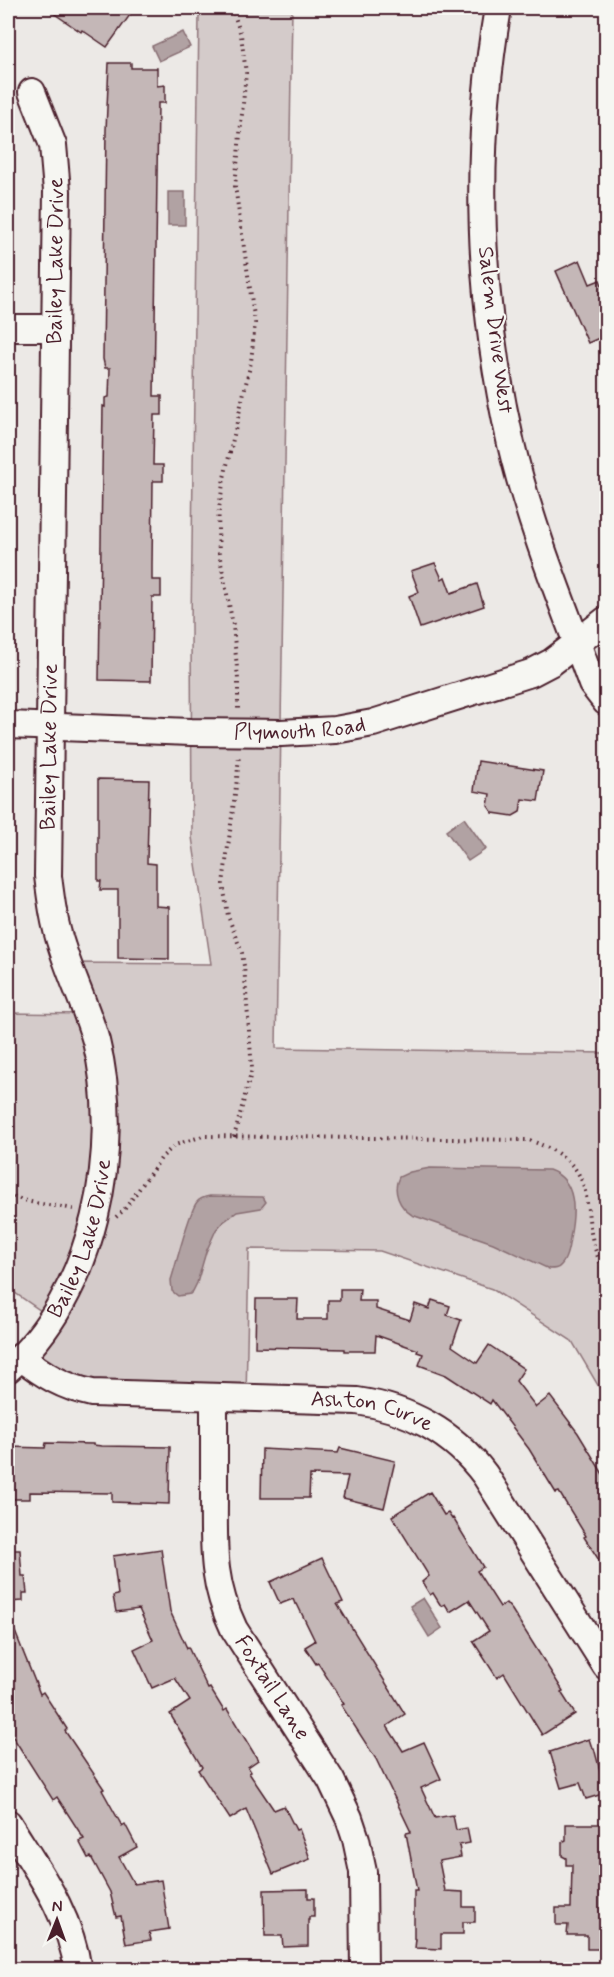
<svg xmlns="http://www.w3.org/2000/svg" width="614" height="1977" font-family="Mynerve,sans-serif">
<style>
.green{fill:#d4cbca;stroke:#8f757a;stroke-width:1.5}
.water{fill:#b1a2a3;stroke:#886e73;stroke-width:1.5}
.building{fill:#c4b7b7;stroke:#4a1f2b;stroke-width:1.5}
.lines{fill:none;stroke-linecap:round;stroke-linejoin:round}
.minor-casing{stroke:#4a1f2b;stroke-width:30}
.path{stroke:#4a1f2b;stroke-width:4;stroke-dasharray:1.5 4.5;stroke-linecap:butt}
.minor{stroke:#f6f6f2;stroke-width:26}
.labels{text-anchor:middle;dominant-baseline:central;stroke-width:4.5;stroke-linejoin:round;paint-order:stroke}
.street-label{font-size:22px;fill:#4a1f2b;stroke:#f6f6f2}
</style>
<rect width="100%" height="100%" fill="#ece9e6"/>
<filter id="ink" filterUnits="userSpaceOnUse"><feTurbulence type="fractalNoise" baseFrequency=".0167" numOctaves="2"/><feDisplacementMap in="SourceGraphic" scale="12" xChannelSelector="R" yChannelSelector="G"/><feConvolveMatrix kernelMatrix="1 2 1 2 8 2 1 2 1" color-interpolation-filters="sRGB"/></filter>
<g filter="url(#ink)">
<polygon class="green" points="192,8 292,8 276,1048 606,1053 606,1399 572,1341 492,1289 380,1251 249,1249 246,1398 104,1395 21,1357 51,1318 8,1288 8,1013 87,1014 67,963 211,964 192,837 191,624 199,14"/>
<g class="water">
<polygon points="183,32 190,47 159,61 152,46"/>
<rect x="168" y="192" width="17" height="33"/>
<polygon points="464,818 486,849 468,861 446,831"/>
<path d="M430,1168L549,1170C578,1180 575,1213 570,1238C569,1246 567,1259 561,1265C558,1269 554,1269 549,1269L493,1243L412,1215C399,1207 392,1191 399,1177L410,1172Z"/>
<path d="M210,1196L263,1197L266,1202L261,1208L237,1212L222,1223L216,1230L206,1252L197,1283L193,1291L190,1294L178,1296L172,1291L171,1280C176,1265 189,1211 197,1202C200,1198 204,1197 210,1196Z"/>
<polygon points="423,1598 442,1628 429,1637 410,1606"/>
</g>
<g class="building">
<polygon points="46,8 120,8 130,15 107,47 82,30 81,32"/>
<polygon points="109,63 131,63 131,68 157,68 157,86 165,85 165,103 158,103 154,396 162,396 162,415 154,415 153,465 163,465 163,481 153,481 152,565 152,580 161,580 161,597 152,597 151,681 99,680 103,406 105,407 105,398 109,397 110,368 105,368 103,359 106,130"/>
<polygon points="580,260 590,284 600,280 606,296 606,335 588,343 556,271"/>
<polygon points="435,563 442,579 445,577 451,593 477,584 484,606 420,628 409,596 419,592 411,571"/>
<polygon points="478,761 543,771 538,801 522,799 520,812 513,816 493,813 488,806 490,794 474,791"/>
<polygon points="98,779 149,780 147,863 156,864 156,906 169,907 169,959 118,958 118,890 100,890 101,881 98,881"/>
<polygon points="340,1289 360,1289 359,1301 376,1301 376,1309 410,1320 415,1304 429,1309 432,1300 450,1306 447,1315 461,1320 452,1346 477,1363 489,1345 524,1369 516,1381 536,1407 550,1396 578,1433 606,1479 606,1571 584,1537 586,1536 559,1492 556,1493 529,1449 492,1400 490,1404 446,1375 419,1365 423,1354 417,1352 418,1350 376,1335 375,1351 345,1351 345,1349 255,1347 256,1299 298,1299 297,1319 328,1319 328,1300 340,1300"/>
<polygon points="46,1443 93,1444 93,1445 102,1446 170,1447 169,1504 112,1502 112,1493 30,1492 30,1499 8,1499 8,1455 9,1455 9,1447 45,1448"/>
<polygon points="340,1448 395,1461 384,1508 343,1498 348,1476 310,1475 309,1498 261,1498 262,1449 338,1453"/>
<polygon points="430,1492 444,1515 448,1513 452,1519 453,1518 483,1567 477,1571 500,1607 506,1603 512,1610 563,1691 561,1692 575,1714 542,1735 504,1673 497,1678 473,1641 489,1631 469,1600 450,1612 445,1604 441,1606 433,1593 430,1595 422,1582 429,1576 392,1516"/>
<polygon points="161,1549 170,1611 187,1648 188,1647 208,1689 210,1688 224,1711 227,1709 258,1760 248,1767 251,1772 249,1773 274,1810 284,1806 296,1830 299,1829 307,1850 310,1859 273,1874 246,1809 230,1819 198,1770 202,1767 170,1714 190,1701 175,1678 152,1688 134,1649 153,1640 139,1609 116,1612 113,1596 118,1595 113,1556"/>
<polygon points="8,1550 20,1550 22,1576 25,1576 27,1593 23,1593 23,1601 8,1602"/>
<polygon points="322,1558 343,1602 337,1604 405,1714 387,1726 403,1751 424,1742 441,1779 421,1788 435,1818 453,1815 456,1830 467,1828 470,1843 459,1845 461,1857 439,1861 445,1891 463,1892 463,1907 475,1907 475,1922 463,1922 463,1934 441,1934 441,1949 415,1948 416,1939 414,1939 414,1891 417,1891 406,1833 411,1832 376,1759 341,1705 344,1704 318,1663 316,1664 305,1647 315,1641 297,1604 295,1604 293,1599 280,1604 270,1582"/>
<polygon points="8,1614 40,1694 43,1692 67,1729 65,1731 104,1789 102,1790 122,1826 125,1824 137,1847 119,1857 134,1884 161,1880 169,1929 149,1932 151,1940 126,1944 121,1916 116,1917 110,1892 91,1857 88,1858 79,1841 84,1839 57,1797 53,1800 8,1729"/>
<polygon points="589,1739 592,1748 594,1748 606,1793 586,1799 580,1783 561,1788 550,1752"/>
<polygon points="566,1824 606,1824 606,1949 587,1949 587,1935 567,1935 568,1925 556,1925 556,1908 571,1908 572,1865 566,1865 566,1858 562,1856 562,1842 566,1840"/>
<polygon points="308,1889 308,1898 314,1898 314,1917 309,1917 309,1920 308,1920 308,1946 283,1947 282,1936 265,1936 264,1890"/>
</g>
<g class="lines">
<g class="minor-casing">
<g id="minor">
<polyline points="8,328 55,328"/>
<polyline points="606,620 577,643 592,684 606,702"/>
<path id="s1" d="M8,725L191,732L281,733L335,730L373,723L531,673L552,662L577,643C552,578 527,512 511,444C478,301 473,152 498,8"/>
<path id="s2" d="M21,1357C43,1375 64,1387 92,1393L357,1401C408,1408 454,1433 485,1475L606,1666"/>
<path id="s3" d="M8,1369C94,1296 123,1148 96,1041C87,1009 72,979 62,947C54,924 51,900 48,876L57,191L53,145L32,92"/>
<path id="s4" d="M214,1398C214,1430 214,1462 214,1494C214,1546 211,1581 234,1629L331,1780L349,1818L356,1839L363,1872L364,1970"/>
<path d="M8,1823C37,1870 70,1913 78,1970"/>
</g>
</g>
<g class="path">
<polyline points="232,8 241,35 246,73 235,186 255,323 251,362 224,478 219,508 218,530 219,553 233,625 238,679 238,711"/>
<polyline points="234,1137 252,1069 244,966 242,953 228,916 223,884 237,779 239,754"/>
<path d="M8,1194C29,1205 51,1204 73,1209"/>
<path d="M116,1217L124,1210L162,1157L175,1145L203,1136L529,1140C614,1170 570,1213 606,1273"/>
</g>
<use href="#minor" class="minor"/>
</g>
</g>
<g class="labels">
<g class="street-label">
<text stroke="none"><textPath href="#s3" startOffset="1143">Bailey Lake Drive</textPath></text>
<text transform="translate(495 330) rotate(83)">Salem Drive West</text>
<text stroke="none"><textPath href="#s1" startOffset="292">Plymouth Road</textPath></text>
<text stroke="none"><textPath href="#s3" startOffset="657">Bailey Lake Drive</textPath></text>
<text stroke="none"><textPath href="#s3" startOffset="153">Bailey Lake Drive</textPath></text>
<text stroke="none"><textPath href="#s2" startOffset="362">Ashton Curve</textPath></text>
<text stroke="none"><textPath href="#s4" startOffset="304">Foxtail Lane</textPath></text>
</g>
</g>
<rect width="614" height="1977" fill="none" stroke="#f6f6f2" stroke-width="30"/>
<rect x="15" y="15" width="584" height="1947" fill="none" stroke="#4a1f2b" stroke-width="2" filter="url(#ink)"/>
<g transform="translate(57 1920) rotate(1)" stroke="#f6f6f2" stroke-width="4.5" paint-order="stroke">
<path d="M0-4.5L10 22L0 15L-10 22Z" fill="#4a1f2b"/>
<text y="-9" font-size="16" font-weight="bold" text-anchor="middle" fill="#4a1f2b">N</text>
</g>
</svg>
